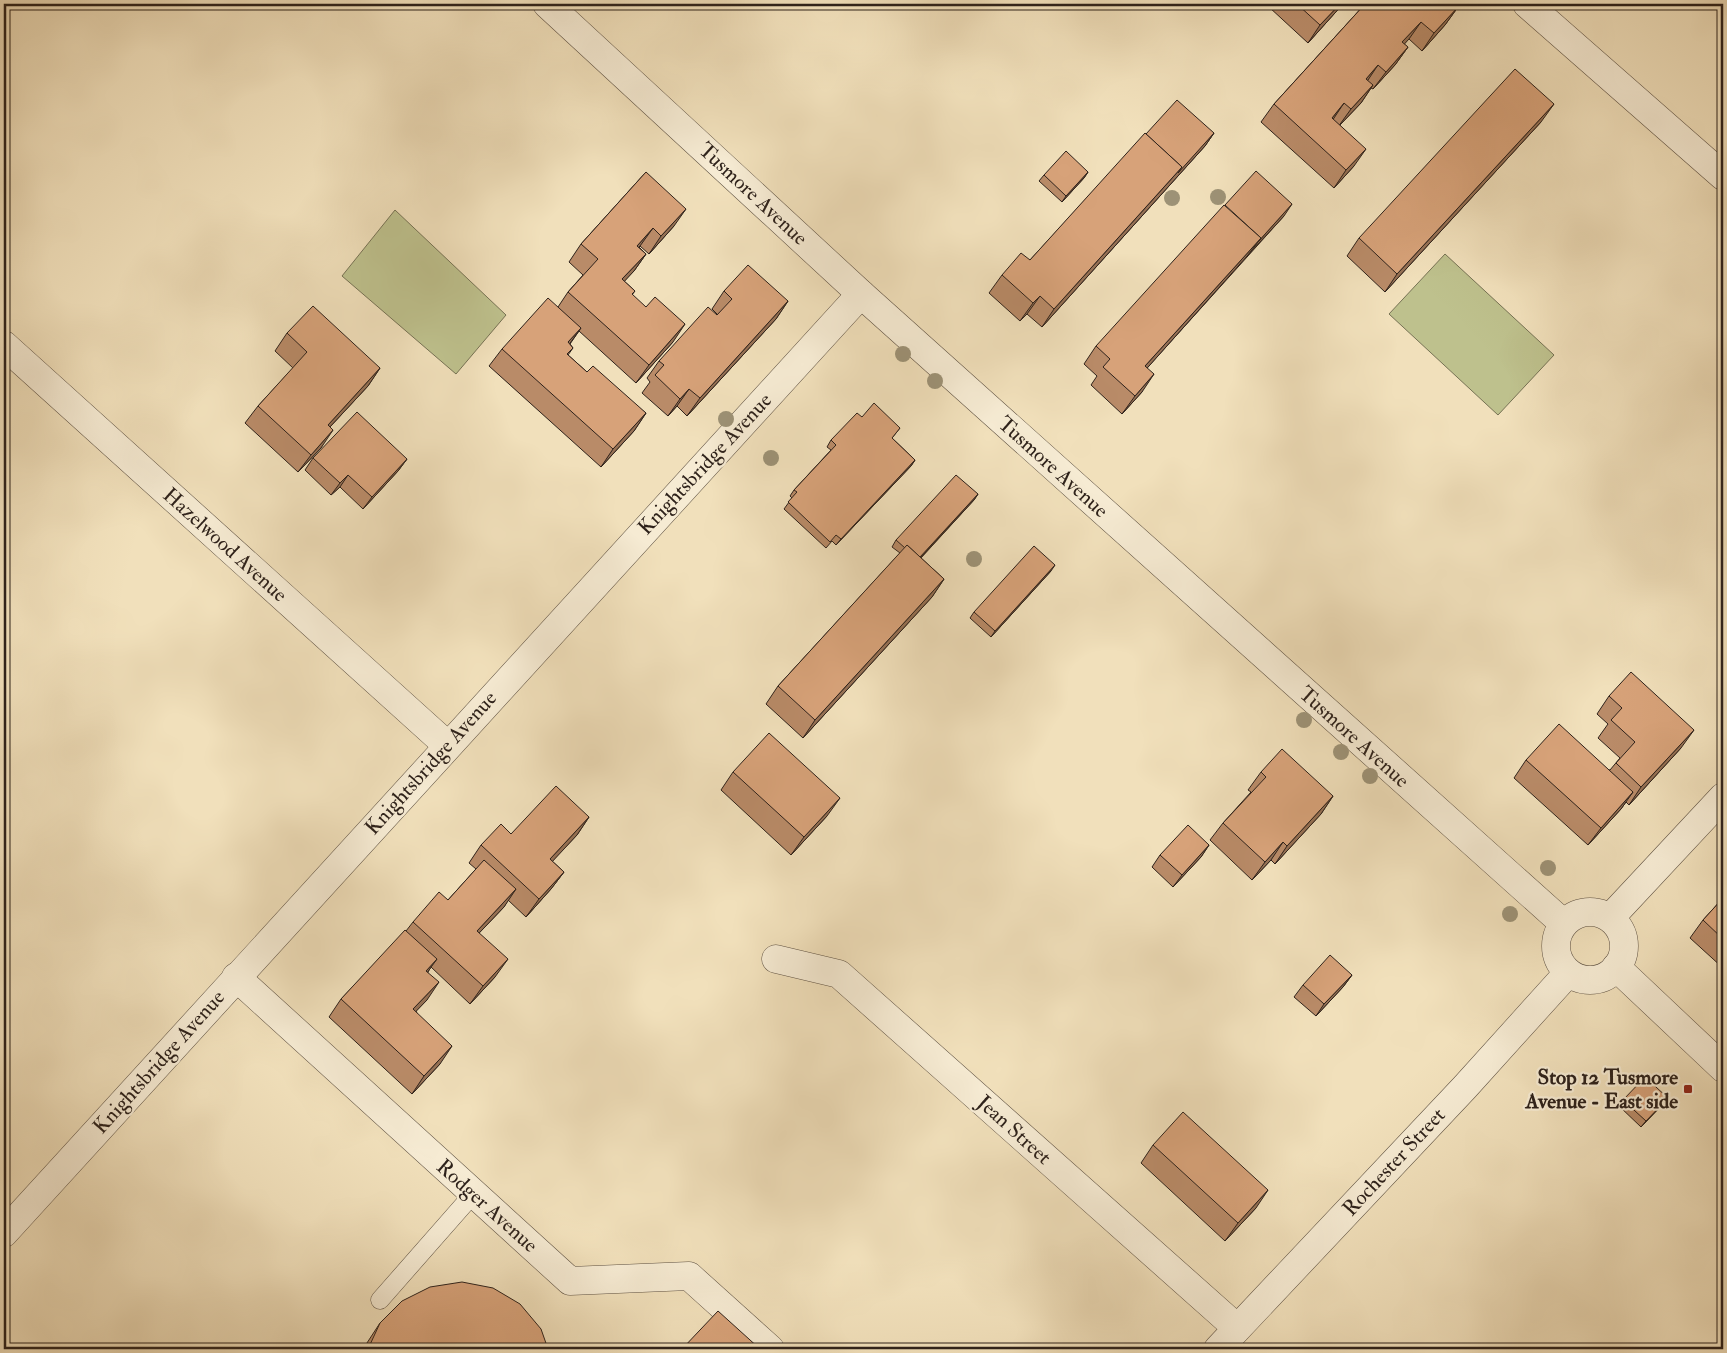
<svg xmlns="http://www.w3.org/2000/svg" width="1727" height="1353" font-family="'IM FELL Double Pica',serif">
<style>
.green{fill:#bec18d;stroke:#767254}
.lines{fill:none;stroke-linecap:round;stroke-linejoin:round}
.lane-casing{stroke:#5f5243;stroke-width:19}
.street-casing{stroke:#5f5243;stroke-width:29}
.lane{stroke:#f6ebd3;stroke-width:18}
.street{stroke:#f6ebd3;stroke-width:28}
.tree{fill:#9d9276}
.wall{fill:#b98b68;stroke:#2e221b}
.shaded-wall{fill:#967155;stroke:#2e221b}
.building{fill:#d7a279;stroke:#2e221b}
.poi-dot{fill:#8f2418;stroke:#f6ebd3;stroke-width:2}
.labels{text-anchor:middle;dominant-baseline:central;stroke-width:4.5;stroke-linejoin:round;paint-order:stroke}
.street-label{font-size:21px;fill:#2e221b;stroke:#f6ebd3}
.poi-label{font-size:21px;font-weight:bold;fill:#2e221b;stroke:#f6ebd3;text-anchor:end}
</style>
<rect width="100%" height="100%" fill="#f1e0bb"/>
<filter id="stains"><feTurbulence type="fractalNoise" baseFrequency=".004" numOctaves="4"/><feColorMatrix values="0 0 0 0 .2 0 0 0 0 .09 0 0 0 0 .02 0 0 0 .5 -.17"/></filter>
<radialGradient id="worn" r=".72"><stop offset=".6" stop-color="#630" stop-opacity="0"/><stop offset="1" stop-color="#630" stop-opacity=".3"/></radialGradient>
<g class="green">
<polygon points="395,210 506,315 456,374 342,276"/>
<polygon points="1445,254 1554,355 1498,415 1389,314"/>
</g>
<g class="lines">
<g class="lane-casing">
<polyline id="lane" points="380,1300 474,1193"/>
</g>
<g class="street-casing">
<g id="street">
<polyline points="547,4 861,294 1563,923"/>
<polyline points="1527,4 1723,176"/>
<polyline points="4,345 447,745"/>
<circle cx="1590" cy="946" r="34"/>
<polyline points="1610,918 1723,797"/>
<polyline points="776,959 839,974 1237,1328"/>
<polyline points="1616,967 1723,1068"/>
<polyline points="236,977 570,1281 689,1276 770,1349"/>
<polyline points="4,1233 861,294"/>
<polyline points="1218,1349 1465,1087 1568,973"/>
</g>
</g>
<use href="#lane" class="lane"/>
<use href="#street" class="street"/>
</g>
<g class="tree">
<circle cx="1218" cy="197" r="8"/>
<circle cx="1172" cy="198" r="8"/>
<circle cx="903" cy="354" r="8"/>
<circle cx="935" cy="381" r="8"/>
<circle cx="726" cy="419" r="8"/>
<circle cx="771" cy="458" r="8"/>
<circle cx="974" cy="559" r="8"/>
<circle cx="1304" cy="720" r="8"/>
<circle cx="1341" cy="752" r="8"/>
<circle cx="1370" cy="776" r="8"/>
<circle cx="1548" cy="868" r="8"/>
<circle cx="1510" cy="914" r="8"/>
</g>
<g class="wall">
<polygon points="1271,4 1343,4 1308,43 1269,7"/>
<polygon points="1365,4 1458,7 1445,25 1422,51 1409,39 1404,44 1408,47 1395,65 1373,89 1371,88 1361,103 1340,125 1354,166 1334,188 1261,122 1274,104"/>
<polygon points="1541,122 1385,292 1347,256 1359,238"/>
<polygon points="1214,133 1205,146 1042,327 1027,314 1020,321 989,293 1002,275 1030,260 1146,134"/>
<polygon points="646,172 674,226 649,254 640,246 639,247 646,254 634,271 624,281 635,291 632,295 673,342 636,383 579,331 570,344 573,348 568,355 587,372 646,413 634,431 601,467 489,366 502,349 558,307 568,292 583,275 569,262 581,244"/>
<polygon points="1088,172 1084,178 1062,202 1039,181 1044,175"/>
<polygon points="1284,216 1147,368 1142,392 1122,414 1091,385 1097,376 1084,364 1096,346"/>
<polygon points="724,291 788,301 776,319 687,416 677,406 668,416 642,393 650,382 647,378 659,361 717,314 712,309"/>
<polygon points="287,333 380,368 368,386 330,427 321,448 298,472 245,423 258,406 293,368 275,351"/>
<polygon points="862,417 900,428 892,438 915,460 911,466 836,545 832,541 826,548 784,509 792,498 790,496 794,490 831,450 827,447 831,440"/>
<polygon points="313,458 407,459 398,471 363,509 340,487 331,495 305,470"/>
<polygon points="978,494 974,500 921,558 944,579 932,597 803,738 766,704 778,686 900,553 892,547 896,540"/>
<polygon points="1051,571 991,637 970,618 974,612"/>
<polygon points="1609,696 1681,748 1629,805 1626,802 1621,809 1588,845 1514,778 1526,760 1610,770 1620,758 1598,738 1608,724 1597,714"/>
<polygon points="733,772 827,816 791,855 721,790"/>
<polygon points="1261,772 1333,796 1321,814 1275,864 1271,860 1252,880 1210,840 1223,823 1251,792 1248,790"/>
<polygon points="589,817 577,835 552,861 564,872 551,889 526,917 508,900 504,907 479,933 495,977 470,1004 431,967 428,972 427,1000 416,1011 440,1064 412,1094 329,1017 341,999 406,931 413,922 448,900 476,869 469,863 481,845 511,834"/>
<polygon points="1209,845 1201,857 1173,887 1152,867 1160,855"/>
<polygon points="1723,898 1723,968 1690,938 1703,920"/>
<polygon points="1352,975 1343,987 1316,1016 1294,997 1303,985"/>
<polygon points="1668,1098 1663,1104 1641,1127 1619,1106 1623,1100"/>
<polygon points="1153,1145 1256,1208 1225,1241 1141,1163"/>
<polygon points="380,1323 548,1349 363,1349"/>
</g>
<g class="shaded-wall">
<polygon points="1340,4 1343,4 1308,43 1320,25"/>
<polygon points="1458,7 1445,25 1422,51 1434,33"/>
<polygon points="1421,22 1409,39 1390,60 1402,42"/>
<polygon points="1408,47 1395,65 1373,89 1386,72"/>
<polygon points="1378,65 1366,83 1366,79"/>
<polygon points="1373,85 1361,103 1338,127 1351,109"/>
<polygon points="1344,103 1332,121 1332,118"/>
<polygon points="1554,104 1541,122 1385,292 1397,274"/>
<polygon points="1214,133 1205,146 1042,327 1054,309 1182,167"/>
<polygon points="1366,149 1354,166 1334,188 1346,170"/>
<polygon points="1088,172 1084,178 1062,202 1066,196"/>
<polygon points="1292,204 1284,216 1248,255 1257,243"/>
<polygon points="686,209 674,226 649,254 661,236"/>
<polygon points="653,228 640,246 625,263 637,246"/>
<polygon points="1261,238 1248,255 1133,384 1145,366"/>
<polygon points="646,254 634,271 610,297 622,279"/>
<polygon points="1040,296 1027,314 1020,321 1033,303"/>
<polygon points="788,301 776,319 687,416 700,398"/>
<polygon points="685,324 673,342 636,383 649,365"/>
<polygon points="581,328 568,346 568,342"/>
<polygon points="380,368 368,386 315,443 328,425"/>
<polygon points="1154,374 1142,392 1122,414 1135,396"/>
<polygon points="689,389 677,406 668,416 680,399"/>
<polygon points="646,413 634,431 601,467 613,449"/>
<polygon points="333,430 321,448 298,472 311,455"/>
<polygon points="407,459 398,471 363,509 372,497"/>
<polygon points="915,460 911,466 836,545 841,539"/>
<polygon points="348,475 340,487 331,495 340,483"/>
<polygon points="978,494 974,500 913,566 918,560"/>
<polygon points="1055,565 1051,571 991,637 995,631"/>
<polygon points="944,579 932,597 803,738 815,720"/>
<polygon points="1694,730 1681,748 1629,805 1641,787"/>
<polygon points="1633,792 1621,809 1588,845 1601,828"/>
<polygon points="1333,796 1321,814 1275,864 1287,846"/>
<polygon points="840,798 827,816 791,855 804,837"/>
<polygon points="589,817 577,835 538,877 550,859"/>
<polygon points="1283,842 1271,860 1252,880 1265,862"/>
<polygon points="1209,845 1201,857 1173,887 1182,875"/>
<polygon points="564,872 551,889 526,917 539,899"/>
<polygon points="516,889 504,907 464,949 477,931"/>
<polygon points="437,959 424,977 426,971"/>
<polygon points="508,959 495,977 470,1004 483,986"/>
<polygon points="1352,975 1343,987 1316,1016 1324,1004"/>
<polygon points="439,982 427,1000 401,1027 413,1009"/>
<polygon points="452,1046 440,1064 412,1094 424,1076"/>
<polygon points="1668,1098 1663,1104 1641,1127 1646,1121"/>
<polygon points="1268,1190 1256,1208 1225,1241 1238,1223"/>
</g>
<g class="building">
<polygon points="1297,4 1340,4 1320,25"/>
<polygon points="1365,4 1454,4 1458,7 1434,33 1421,22 1402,42 1408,47 1386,72 1378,65 1366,79 1373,85 1351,109 1344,103 1332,118 1366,149 1346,170 1274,104"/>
<polygon points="1515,69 1554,104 1397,274 1359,238"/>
<polygon points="1177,100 1214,133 1178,173 1182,167 1146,134"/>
<polygon points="1145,133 1182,167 1054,309 1040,296 1033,303 1002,275 1021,253 1030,260"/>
<polygon points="1066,151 1088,172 1066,196 1044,175"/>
<polygon points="1256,171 1292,204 1257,243 1261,238 1225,205"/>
<polygon points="646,172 686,209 661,236 653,228 637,246 646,254 622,279 635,291 632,294 646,307 655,297 685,324 649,365 568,292 598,259 581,244"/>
<polygon points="1224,205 1261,238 1145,366 1154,374 1135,396 1103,367 1110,359 1096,346"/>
<polygon points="748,265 788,301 700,398 689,389 680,399 655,375 664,365 659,361 708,307 717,315 732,299 724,291"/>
<polygon points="548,298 581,328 568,342 573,348 567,354 587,372 593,366 646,413 613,449 502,349"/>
<polygon points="313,306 380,368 328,425 333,430 311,455 258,406 307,352 287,333"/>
<polygon points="874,403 900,428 892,438 915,460 841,539 836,535 830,542 788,502 797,492 794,490 836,445 831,440 857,413 862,417"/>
<polygon points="357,412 407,459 372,497 348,475 340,483 313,458"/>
<polygon points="956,475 978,494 920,557 907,545 905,548 896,540"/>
<polygon points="907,545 944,579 815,720 778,686"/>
<polygon points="1034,546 1055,565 995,631 974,612"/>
<polygon points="1631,672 1694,730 1641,787 1616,763 1635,742 1611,720 1622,708 1609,696"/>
<polygon points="1559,724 1633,792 1601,828 1526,760"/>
<polygon points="769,733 840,798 804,837 733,772"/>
<polygon points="1282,749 1333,796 1287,846 1283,842 1265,862 1223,823 1266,777 1261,772"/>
<polygon points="556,786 589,817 550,859 564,872 539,899 481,845 501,824 511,834"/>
<polygon points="1188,825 1209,845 1182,875 1160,855"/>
<polygon points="484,860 516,889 477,931 508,959 483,986 413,922 439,892 448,900"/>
<polygon points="1723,898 1723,939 1703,920"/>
<polygon points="405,930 437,959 426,971 439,982 413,1009 452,1046 424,1076 341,999"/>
<polygon points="1330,955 1352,975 1324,1004 1303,985"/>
<polygon points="1645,1077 1668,1098 1646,1121 1623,1100"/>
<polygon points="1183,1112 1268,1190 1238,1223 1153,1145"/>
<polygon points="462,1282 493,1288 520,1304 541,1329 548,1349 368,1349 380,1323 402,1301 430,1287"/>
<polygon points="718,1311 760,1349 682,1349"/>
</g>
<rect class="poi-dot" x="1683" y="1084" width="10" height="10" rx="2.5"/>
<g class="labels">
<g class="street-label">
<text transform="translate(753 194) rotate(43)">Tusmore Avenue</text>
<text transform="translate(705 464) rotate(-47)">Knightsbridge Avenue</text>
<text transform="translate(1053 467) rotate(42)">Tusmore Avenue</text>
<text transform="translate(225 545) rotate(42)">Hazelwood Avenue</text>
<text transform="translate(1354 737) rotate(42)">Tusmore Avenue</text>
<text transform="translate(431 763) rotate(-48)">Knightsbridge Avenue</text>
<text transform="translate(159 1062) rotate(-48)">Knightsbridge Avenue</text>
<text transform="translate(1014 1130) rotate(42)">Jean Street</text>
<text transform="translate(1394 1162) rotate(-47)">Rochester Street</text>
<text transform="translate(487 1206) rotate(42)">Rodger Avenue</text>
</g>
<g class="poi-label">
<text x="1678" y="1077">Stop 12 Tusmore<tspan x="1678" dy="24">Avenue - East side</tspan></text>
</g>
</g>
<rect width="1727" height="1353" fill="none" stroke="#f1e0bb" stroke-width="20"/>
<rect x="5" y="5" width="1717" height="1343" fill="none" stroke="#2e221b" stroke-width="2.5"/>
<rect x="10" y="10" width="1707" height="1333" fill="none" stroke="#2e221b"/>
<rect width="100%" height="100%" filter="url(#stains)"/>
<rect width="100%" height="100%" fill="url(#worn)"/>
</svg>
